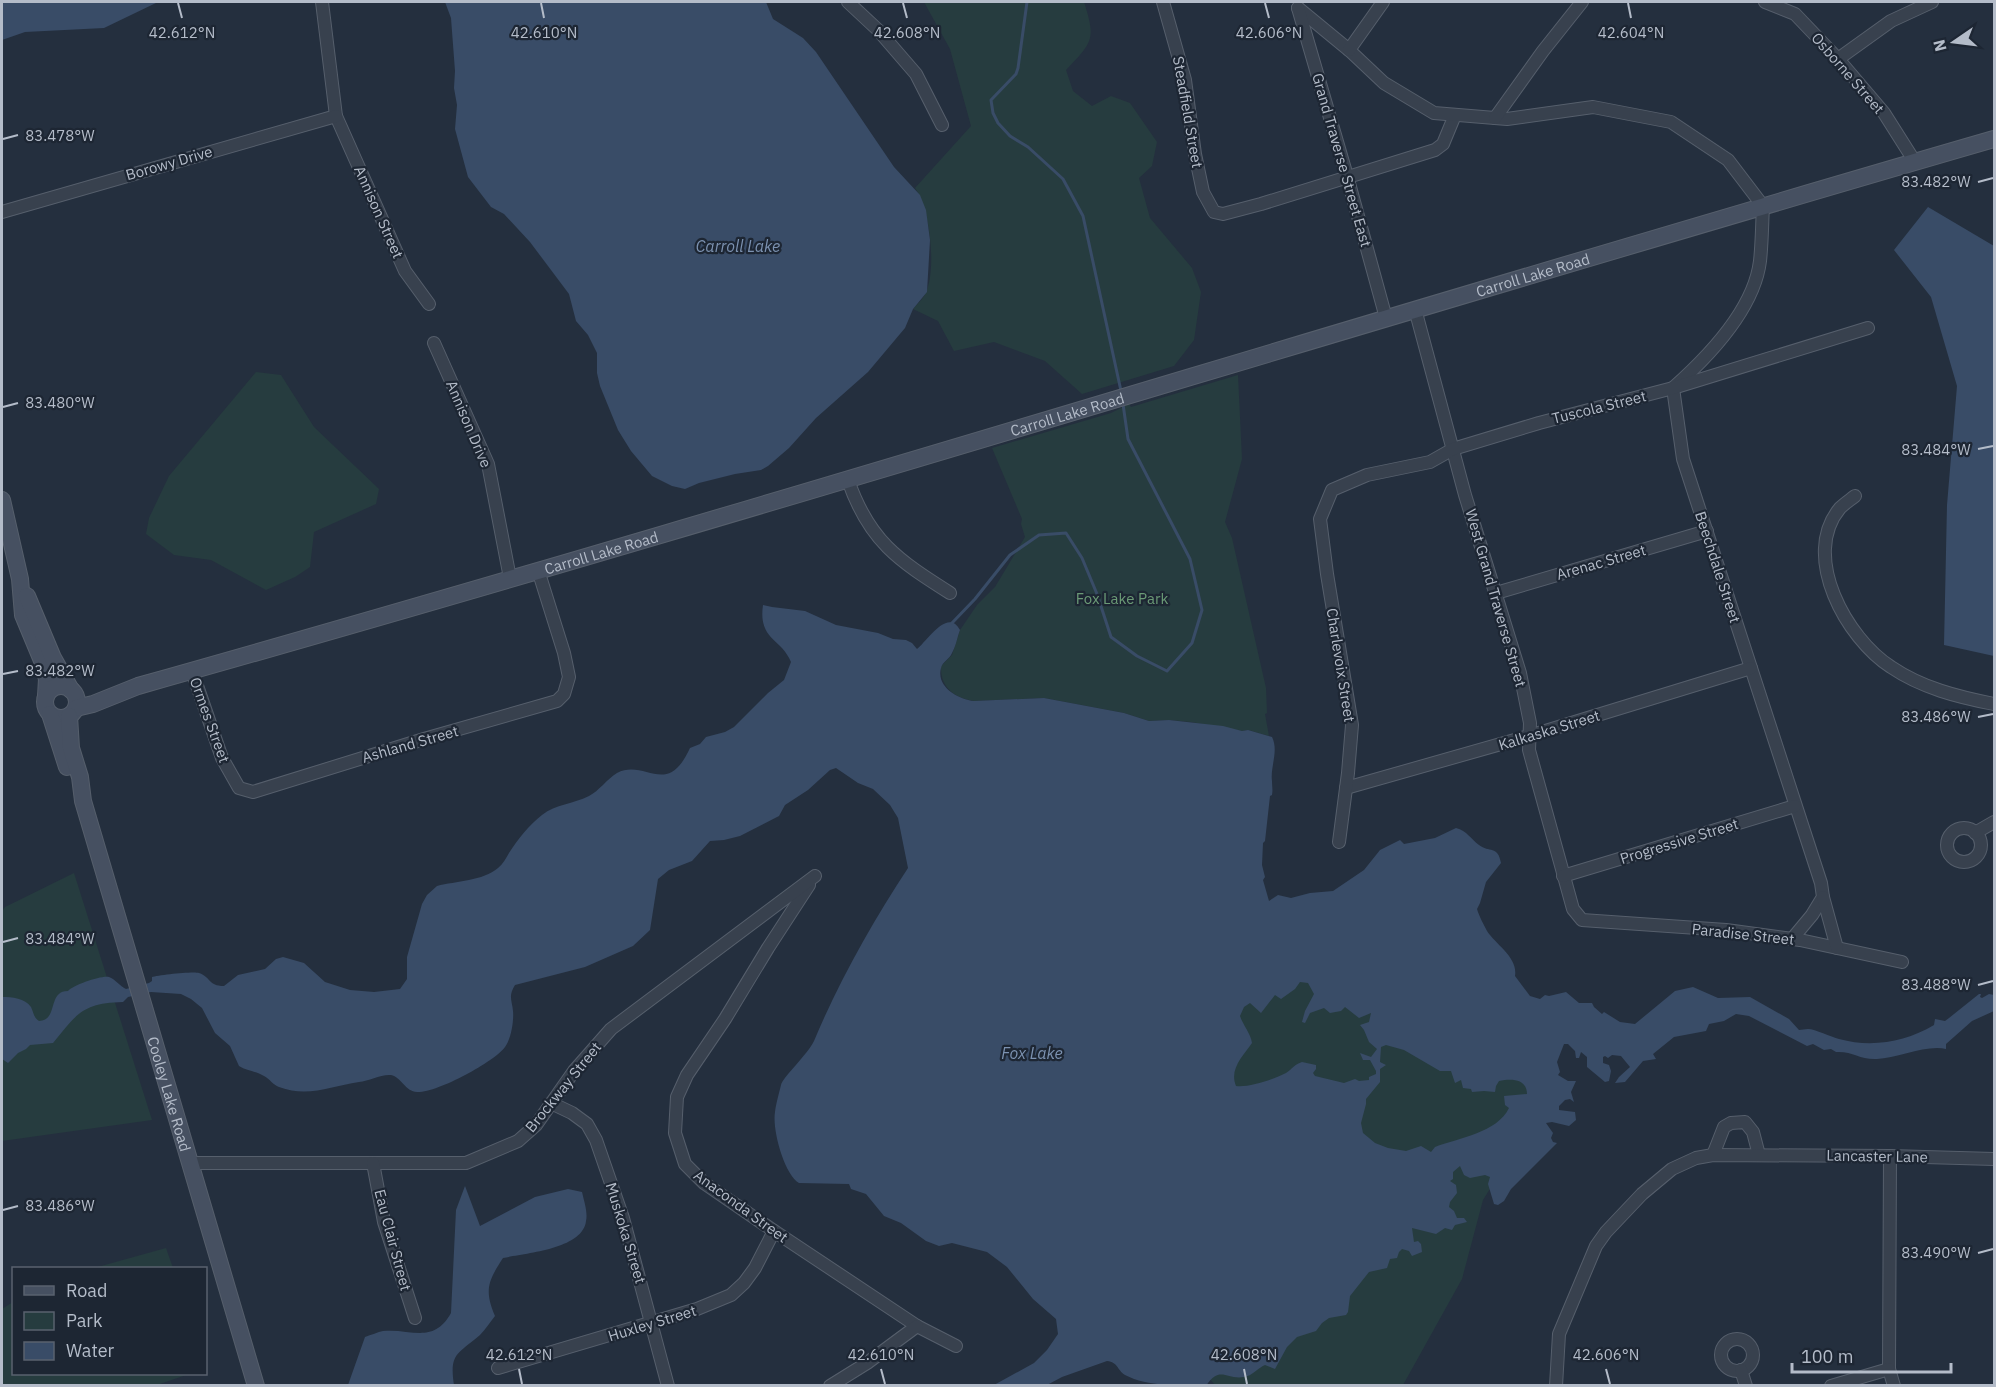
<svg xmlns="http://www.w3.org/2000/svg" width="1996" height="1387" font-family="'IBM Plex Sans',sans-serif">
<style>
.green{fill:#263c3f}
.water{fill:#394c67;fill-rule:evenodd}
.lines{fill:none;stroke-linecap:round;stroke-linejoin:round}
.stream{stroke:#394c67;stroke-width:3}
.street-casing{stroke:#565f6c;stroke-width:14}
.secondary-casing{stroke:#565f6c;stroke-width:18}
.street{stroke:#38414e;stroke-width:12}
.secondary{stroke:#465061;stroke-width:16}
.ticks{fill:none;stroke:#b4bcc9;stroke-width:2}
.labels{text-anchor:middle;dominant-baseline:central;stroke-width:4.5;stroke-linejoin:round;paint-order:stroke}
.street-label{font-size:15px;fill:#b4bcc9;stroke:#1d2633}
.park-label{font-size:15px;fill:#6b9a76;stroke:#1d2633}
.water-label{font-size:16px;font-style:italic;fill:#7c92b1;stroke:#1d2633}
.ticks-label{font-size:15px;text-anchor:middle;fill:#b4bcc9;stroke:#1d2633;stroke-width:4.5;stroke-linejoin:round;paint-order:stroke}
</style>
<rect width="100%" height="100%" fill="#242f3e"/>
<g class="green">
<path d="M924,2H1084C1096,39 1093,42 1066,70L1073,91L1092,106L1111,96L1130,103L1157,142L1152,166L1139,178L1150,218L1192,268L1201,292L1194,340L1174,366L1082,394L1045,361L994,342L954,351L938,321L913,309C918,303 925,297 927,290C936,265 930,209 915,188L971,126L950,49Z"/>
<polygon points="256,372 281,375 314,427 379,489 376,504 314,532 310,567 295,577 266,590 211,560 174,555 146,534 149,518 169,476"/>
<path d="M1238,375L1242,459L1225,522L1232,538L1266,688L1267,713L1265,714L1269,736L1248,730L1242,731L1191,722L1169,720L1149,721L1124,713L1044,698L974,701C954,698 940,687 941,666L952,655L960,630L977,605L995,587L1025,537L1021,524L1022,519L992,448L1111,413L1129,404L1131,407Z"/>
<polygon points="74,873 152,1120 2,1141 2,911 5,907"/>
<polygon points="1290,951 1541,1080 1535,1116 1483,1200 1462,1279 1403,1385 1215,1385 1186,1351 1205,1021"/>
<polygon points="166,1248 173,1268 94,1268"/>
<polygon points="13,1302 14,1374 189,1374 157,1385 2,1385 2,1309"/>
</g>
<g class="water">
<polygon points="2,2 158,2 104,28 25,32 2,40"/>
<polygon points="445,2 766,2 773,19 803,38 816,52 894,167 920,195 926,210 930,240 927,292 913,309 905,328 868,372 816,418 789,448 768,466 761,470 735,474 699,483 685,489 672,486 652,476 631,451 618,430 600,386 597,373 597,353 588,335 576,321 569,294 530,242 504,214 491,207 468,177 455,129 457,105 454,88 455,71 451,18"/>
<polygon points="1928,207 1994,246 1994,656 1944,645 1947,505 1957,386 1931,297 1894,250"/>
<path d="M763,605L772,607L805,611L836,625L878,633L893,639L906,640L912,643L917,649C927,641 948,607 960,630C957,638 956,646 952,653C950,659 942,662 941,668C936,687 958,699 974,701L1044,698L1124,713L1149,721L1169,720L1223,726L1242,731L1248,730L1272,737C1279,751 1270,767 1272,781C1272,787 1273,789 1272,795L1270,796L1265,841L1263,843L1262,865L1265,877L1263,880L1269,901L1278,895L1291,898L1310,893L1333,891L1364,870L1380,850L1400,840L1404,844L1435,838L1456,828C1467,831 1471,839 1479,845C1489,853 1498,845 1501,863L1486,882L1480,903L1477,909C1479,916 1484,925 1487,931C1496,945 1518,957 1515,976L1530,996L1540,999L1545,995L1549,996L1566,992L1579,1003H1592L1594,1007L1602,1014L1604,1012L1620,1022L1635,1024L1675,991L1693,987L1718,998L1750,997L1789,1019L1799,1030C1802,1030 1805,1029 1808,1029C1815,1029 1831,1037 1839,1039C1872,1048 1905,1042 1934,1025L1935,1019L1945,1021L1949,1018L1979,994H1981L1980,997L1982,998L1989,994L1994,995V1011L1972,1021L1946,1044V1049C1928,1044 1897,1058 1877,1059C1860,1060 1853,1051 1836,1052L1831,1049L1824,1050L1813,1044L1807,1046L1749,1016L1736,1014L1724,1021L1709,1024L1706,1031L1674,1037L1653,1054L1656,1059L1643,1061L1625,1082L1615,1083L1619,1077L1630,1067L1621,1056L1612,1055L1608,1058L1605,1056L1603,1057V1063L1609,1065L1611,1071L1609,1081L1605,1082L1587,1067V1057L1581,1052L1579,1058H1576L1575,1051L1568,1044H1564L1557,1062L1560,1072L1558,1075L1568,1081H1576L1571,1092L1574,1102L1570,1099L1565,1100L1559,1106V1110L1575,1112L1576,1120L1569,1126L1552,1122L1546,1123L1553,1133L1551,1138L1553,1142L1557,1143L1511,1189L1504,1201L1498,1205L1494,1204L1488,1184L1490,1177L1485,1175L1470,1178L1464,1175L1460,1166L1453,1172V1179L1450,1181L1456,1185L1457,1193L1450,1202L1449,1207L1454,1211L1457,1218H1464L1467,1222L1455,1225L1452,1230L1445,1228L1436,1234L1412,1228L1414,1242L1418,1241L1421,1244L1422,1252L1412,1256L1409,1251L1402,1249L1399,1252L1397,1258L1390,1259L1387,1268L1369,1272L1350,1296L1348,1312L1346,1315L1329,1318L1322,1323L1316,1331L1297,1337L1287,1347L1275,1369L1265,1365C1258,1368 1252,1376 1244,1377C1226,1380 1220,1365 1206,1386C1180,1385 1148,1387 1125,1375C1117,1370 1118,1362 1107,1361L1062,1377L1047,1385H994L1034,1363L1047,1350L1058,1334L1056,1319L1033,1299L1007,1267L987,1252L952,1243L939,1246L926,1241L901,1223L884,1216L866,1194L851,1189L849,1184L799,1183C784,1174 772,1129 775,1112C776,1104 779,1093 781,1085C783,1077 808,1054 814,1041C839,981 872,923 908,868L898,818L890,805L873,789L858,783L836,768L830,770L808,790L785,805L779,816L740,836L724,840L710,841L692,861L669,870L658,879L650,930L633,946L585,967L515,985C508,996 512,1000 513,1011C514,1021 511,1039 505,1047C494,1062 437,1093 417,1092C406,1092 401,1077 391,1075C381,1074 369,1081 359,1082C331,1086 308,1098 279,1087C273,1085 270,1079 264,1076C256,1071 247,1071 239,1066L230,1046L215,1033L202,1008L191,999L181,994L151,992L128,997L123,1002C82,1003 77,1014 53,1043L30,1045L26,1049L18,1053L8,1063L2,1059V997C12,997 25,998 31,1007C34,1013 33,1017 39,1021C59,1020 47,991 68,991C73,985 102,975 109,977C115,979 120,986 126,989L149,983L152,981V977C158,975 194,971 199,973C211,977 208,986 224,986L238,975L265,969L276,959L283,957L304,963L325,982L350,990L374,992L400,989L407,979V957L422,904L427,895L437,886C456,881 483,881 498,868C503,864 506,858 509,853C518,839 529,825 542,815C556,804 573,804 589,796C599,791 607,779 617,773C645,758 667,799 690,748L700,744L706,737L725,732L734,727L768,693L784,680L791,662C781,638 758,640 763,605ZM1300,982L1308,983L1314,994L1305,1011L1302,1022L1305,1023L1310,1013L1324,1008L1330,1013L1341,1011L1345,1007L1359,1018L1371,1013L1369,1022L1360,1025L1364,1030L1369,1042L1377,1049L1371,1057L1360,1053L1363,1060H1370L1376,1071V1074L1369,1077V1080L1359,1081L1355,1079L1344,1083L1315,1076L1313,1073L1316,1069V1065L1302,1062C1295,1064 1292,1069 1286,1073C1275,1079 1248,1088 1236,1086C1229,1069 1243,1056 1252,1043C1251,1034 1243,1025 1240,1016L1244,1007L1250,1003L1261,1013L1275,995L1281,999L1295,989ZM1386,1045L1404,1050L1440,1071H1451L1455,1083L1461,1080L1463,1088L1471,1089L1472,1092L1484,1091L1495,1092L1496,1086L1499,1081C1512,1078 1527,1079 1527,1094L1504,1096L1505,1105L1509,1108C1497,1133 1458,1138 1435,1147L1431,1152L1421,1146L1406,1151L1388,1148L1375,1143L1363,1133L1361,1123L1366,1104V1099L1380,1082V1069L1386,1065L1380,1062L1381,1047Z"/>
<path d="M465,1186L480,1226L535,1197L568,1189L582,1192C584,1201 588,1212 586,1221C583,1249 526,1253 503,1258C488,1281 484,1290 495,1316C490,1322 486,1329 480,1335C458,1354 449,1353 454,1385H348L365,1337C371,1335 378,1332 383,1331C411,1328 433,1345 451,1313L456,1210Z"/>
</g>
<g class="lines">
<g class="stream">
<polyline points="1027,2 1018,68 1016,74 991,100 993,113 998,123 1010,136 1028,147 1063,179 1083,216 1121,391"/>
<polyline points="952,623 975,599 1010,555 1039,535 1066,533 1082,558 1097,594 1111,637 1137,656 1167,671 1192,643 1202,610 1190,559 1128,439 1123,404"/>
</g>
<g class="street-casing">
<g id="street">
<polyline points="322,2 336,116 405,271 429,304"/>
<polyline points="848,2 878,30 916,74 942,125"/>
<polyline points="1163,2 1185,80 1195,154 1203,192 1214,212 1223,214 1261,204 1435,150 1443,144 1455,115"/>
<polyline points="1765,2 1795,14 1838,59 1884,113 1915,162"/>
<path d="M1298,8L1349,50L1384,83L1434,113L1507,119L1593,107L1671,122L1728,160L1763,206C1762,224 1762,243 1760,261C1754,310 1708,357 1673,388L1683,459L1821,883L1823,897L1812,915L1792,939"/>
<polyline points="1298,8 1347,176 1386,318"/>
<polyline points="1349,50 1383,2"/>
<polyline points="1838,59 1891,21 1932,2"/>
<polyline points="1495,118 1543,51 1582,2"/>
<polyline points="2,212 336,116"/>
<polyline points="1415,309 1465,495 1520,673 1530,723 1529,750 1573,909 1582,920 1726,930 1800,940 1902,962"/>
<polyline points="434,343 488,464 510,578"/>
<path d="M848,480C869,541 898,560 950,593"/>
<path d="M1855,496C1850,500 1844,504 1840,508C1800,556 1847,639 1891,667C1922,688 1958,697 1994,704"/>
<polyline points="1496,593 1707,531"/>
<polyline points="192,671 222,758 239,788 253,792 424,739 557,701 564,694 569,677 564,653 538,570"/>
<polyline points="1346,788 1529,736 1751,668"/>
<circle cx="1964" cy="845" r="17"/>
<polyline points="1975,833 1994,822"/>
<polyline points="1339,842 1348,773 1352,725 1327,574 1320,519 1332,490 1367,475 1430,462 1453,449 1539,423 1673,388 1868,328"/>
<polyline points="1563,876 1795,806"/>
<polyline points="809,885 768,948 725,1019 687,1075 677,1097 675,1133 685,1164 704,1183 774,1231 917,1326 956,1346"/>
<polyline points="1823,897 1837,948"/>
<polyline points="551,1103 572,1113 587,1124 596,1140 623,1218 668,1386"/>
<polyline points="1713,1155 1724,1127 1731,1123 1745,1122 1753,1132 1759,1155"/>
<polyline points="1890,1156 1889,1369 1894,1386"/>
<polyline points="191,1163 466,1163 518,1141 536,1125 574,1071 611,1029 815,876"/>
<polyline points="373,1163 384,1222 415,1318"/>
<circle cx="1737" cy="1355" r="16"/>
<polyline points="498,1368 697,1309 731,1295 744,1283 755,1268 774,1231"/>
<polyline points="1741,1370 1746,1386"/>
<polyline points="830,1386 867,1363 917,1326"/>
<polyline points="1556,1386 1559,1334 1596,1246 1606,1232 1642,1194 1672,1169 1696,1158 1713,1155 1890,1156 1994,1159"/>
<polyline points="1831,1386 1889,1369"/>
</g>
</g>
<g class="secondary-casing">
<g id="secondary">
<polyline points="2,500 20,579 23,615 43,663 47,679 46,696"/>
<polyline points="27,596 53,658 71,690"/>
<circle cx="61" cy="702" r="16"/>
<path id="s1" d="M76,708L93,704L138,686C759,511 1375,318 1994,139"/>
<polyline points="50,714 67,767"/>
<path id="s2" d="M69,716L71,748L80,777L83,801L256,1386"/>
</g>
</g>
<use href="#street" class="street"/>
<use href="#secondary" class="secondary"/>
</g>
<path class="ticks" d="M178,3L182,18M541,3L544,18M903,3L907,18M1265,3L1269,18M1628,3L1631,18M3,139L18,135M1978,182L1993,178M3,407L18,403M1978,449L1993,446M3,674L18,671M1978,717L1993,714M3,942L18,938M1978,985L1993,981M3,1210L18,1206M1978,1253L1993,1249M519,1369L522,1384M881,1369L885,1384M1244,1369L1247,1384M1606,1369L1610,1384"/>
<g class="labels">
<g class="street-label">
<text transform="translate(1848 73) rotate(49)">Osborne Street</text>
<text transform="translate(1188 112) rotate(80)">Steadfield Street</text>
<text transform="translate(1342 160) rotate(74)">Grand Traverse Street East</text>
<text transform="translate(169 163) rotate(-16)">Borowy Drive</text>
<text transform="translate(379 212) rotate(66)">Annison Street</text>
<text stroke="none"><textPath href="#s1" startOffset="1520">Carroll Lake Road</textPath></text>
<text transform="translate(1599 407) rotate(-14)">Tuscola Street</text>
<text stroke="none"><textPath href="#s1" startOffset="1034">Carroll Lake Road</textPath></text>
<text transform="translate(469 424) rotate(67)">Annison Drive</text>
<text stroke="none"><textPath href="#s1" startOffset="548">Carroll Lake Road</textPath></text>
<text transform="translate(1601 562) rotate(-16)">Arenac Street</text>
<text transform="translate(1718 567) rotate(72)">Beechdale Street</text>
<text transform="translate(1496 598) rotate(74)">West Grand Traverse Street</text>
<text transform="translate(1341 665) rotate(81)">Charlevoix Street</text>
<text transform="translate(210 720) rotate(70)">Ormes Street</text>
<text transform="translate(1549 730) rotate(-17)">Kalkaska Street</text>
<text transform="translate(410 744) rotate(-16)">Ashland Street</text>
<text transform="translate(1679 841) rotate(-17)">Progressive Street</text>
<text transform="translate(1743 934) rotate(6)">Paradise Street</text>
<text transform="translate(563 1087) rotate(-51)">Brockway Street</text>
<text stroke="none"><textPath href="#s2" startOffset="392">Cooley Lake Road</textPath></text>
<text transform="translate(1877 1156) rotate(1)">Lancaster Lane</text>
<text transform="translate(741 1206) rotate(36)">Anaconda Street</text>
<text transform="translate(626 1233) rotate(73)">Muskoka Street</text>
<text transform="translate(393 1240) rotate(75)">Eau Clair Street</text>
<text transform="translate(652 1323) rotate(-17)">Huxley Street</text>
</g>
<g class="park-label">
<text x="1122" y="598">Fox Lake Park</text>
</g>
<g class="water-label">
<text x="738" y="246">Carroll Lake</text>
<text x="1032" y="1053">Fox Lake</text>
</g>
</g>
<g class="ticks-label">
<text x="182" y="38">42.612°N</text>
<text x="544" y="38">42.610°N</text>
<text x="907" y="38">42.608°N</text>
<text x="1269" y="38">42.606°N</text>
<text x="1631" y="38">42.604°N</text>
<text x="60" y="141">83.478°W</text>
<text x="1936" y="187">83.482°W</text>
<text x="60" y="408">83.480°W</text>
<text x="1936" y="455">83.484°W</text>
<text x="60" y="676">83.482°W</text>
<text x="1936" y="722">83.486°W</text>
<text x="60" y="944">83.484°W</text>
<text x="1936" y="990">83.488°W</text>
<text x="60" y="1211">83.486°W</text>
<text x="1936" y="1258">83.490°W</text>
<text x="519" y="1360">42.612°N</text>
<text x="881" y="1360">42.610°N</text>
<text x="1244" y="1360">42.608°N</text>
<text x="1606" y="1360">42.606°N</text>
</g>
<rect width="1996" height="1387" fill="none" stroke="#b4bcc9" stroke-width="6"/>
<rect x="12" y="1267" width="195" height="108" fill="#1d2633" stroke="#59626f" stroke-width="1.5"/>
<rect x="24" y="1286" width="30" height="9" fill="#465061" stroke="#59626f" stroke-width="1.5"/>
<text x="66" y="1297" font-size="18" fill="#b4bcc9">Road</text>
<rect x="24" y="1312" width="30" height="18" fill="#263c3f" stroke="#59626f" stroke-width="1.5"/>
<text x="66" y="1327" font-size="18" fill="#b4bcc9">Park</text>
<rect x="24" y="1342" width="30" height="18" fill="#394c67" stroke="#59626f" stroke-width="1.5"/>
<text x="66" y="1357" font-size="18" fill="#b4bcc9">Water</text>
<g transform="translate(1954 42) rotate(256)" stroke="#1d2633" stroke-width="4.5" paint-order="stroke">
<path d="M0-4.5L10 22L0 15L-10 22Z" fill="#b4bcc9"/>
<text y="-9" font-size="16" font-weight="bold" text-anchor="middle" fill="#b4bcc9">N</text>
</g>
<path d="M1792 1363v9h159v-9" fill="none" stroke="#b4bcc9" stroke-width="3"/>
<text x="1801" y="1363" font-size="18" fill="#b4bcc9" stroke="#1d2633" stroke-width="4.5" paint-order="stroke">100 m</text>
</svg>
